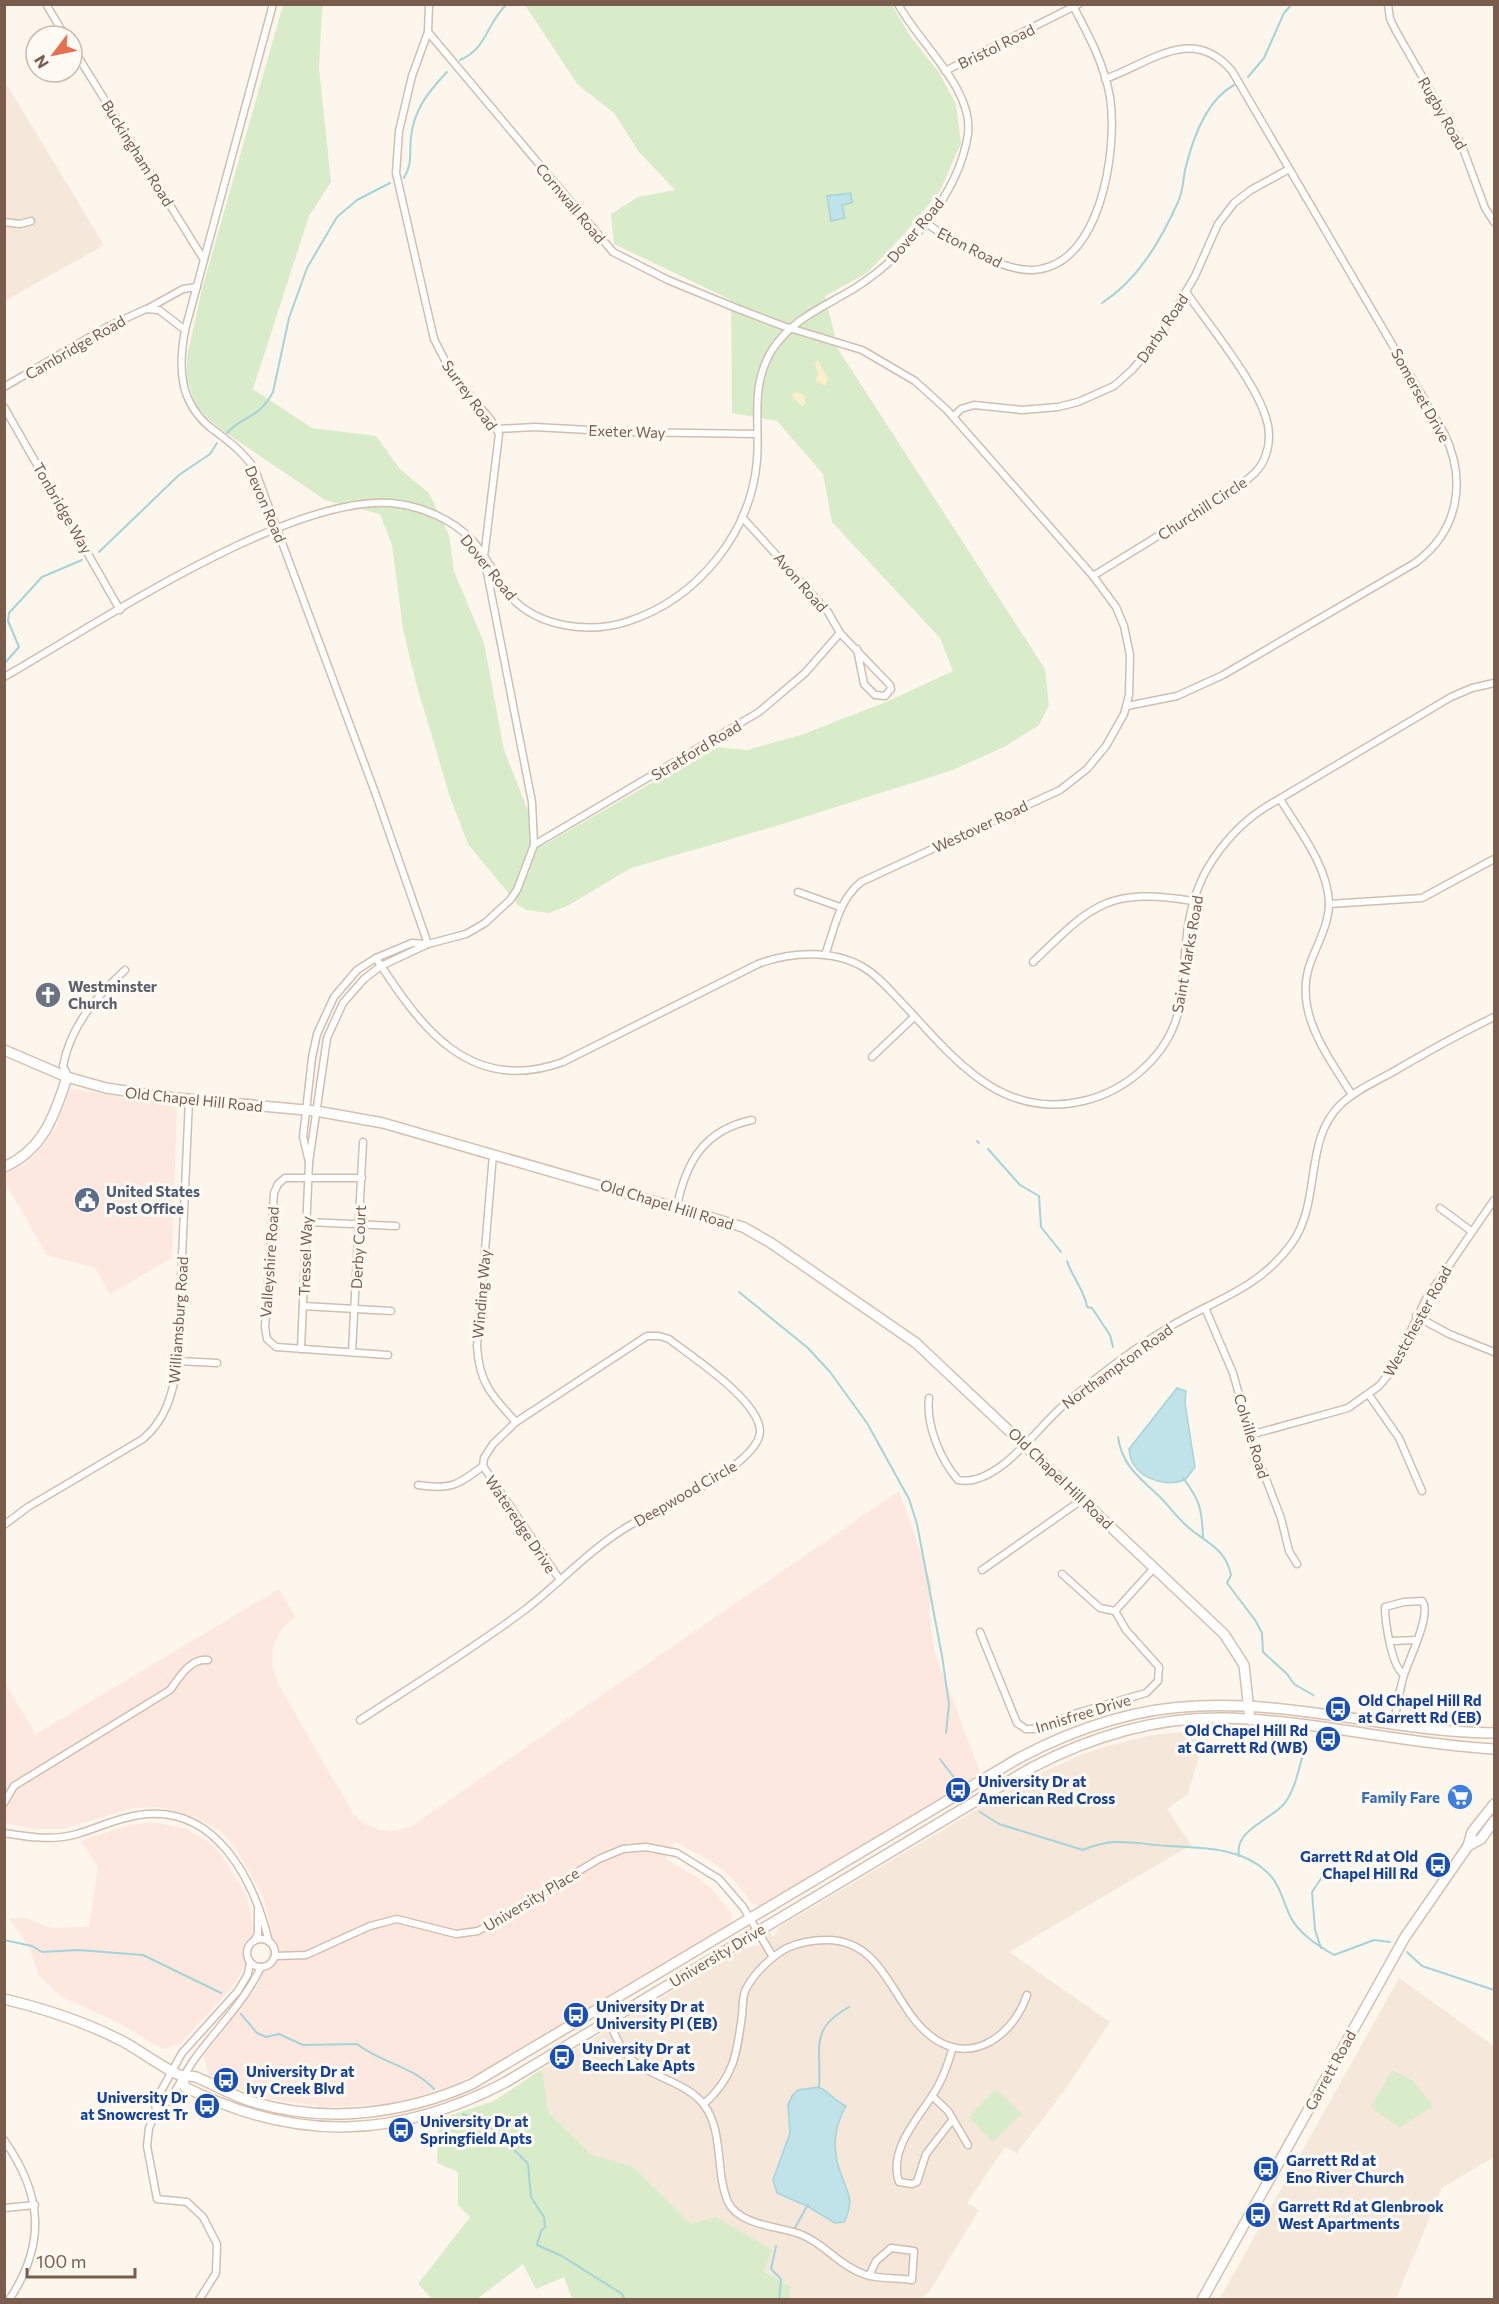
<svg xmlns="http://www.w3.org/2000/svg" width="1499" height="2304" font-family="Commissioner,sans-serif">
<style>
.residential{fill:#f5e8da}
.commercial{fill:#fde8e0}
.green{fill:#d8ecc9}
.sand{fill:#fcefc7}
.water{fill:#bfe3e8;stroke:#a5d3da;stroke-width:1.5}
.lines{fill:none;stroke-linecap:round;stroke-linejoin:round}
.stream{stroke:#a5d3da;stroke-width:2}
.street-casing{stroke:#d1beb0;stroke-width:9}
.secondary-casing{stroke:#d6c0b0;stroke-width:12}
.street{stroke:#fff;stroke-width:6}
.secondary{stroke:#fff;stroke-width:9}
.labels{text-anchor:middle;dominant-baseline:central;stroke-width:6;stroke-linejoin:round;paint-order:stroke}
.street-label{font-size:15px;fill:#7a5c4d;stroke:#fffaf3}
.worship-label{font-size:15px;font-weight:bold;fill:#5b616d;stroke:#fffaf3;text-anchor:start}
.service-label{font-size:15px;font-weight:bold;fill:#4e5e75;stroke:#fffaf3;text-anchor:start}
.transit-label{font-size:15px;font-weight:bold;fill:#164399;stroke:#fffaf3;text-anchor:start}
.shop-label{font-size:15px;font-weight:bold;fill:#366cbe;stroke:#fffaf3;text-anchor:end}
</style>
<rect width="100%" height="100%" fill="#fdf6ec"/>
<g class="residential">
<polygon points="4,80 104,245 5,301 4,301"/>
<polygon points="1207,1729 1188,1794 1167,1809 1191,1845 1009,1952 1110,2022 1064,2091 1017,2153 1005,2147 967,2203 979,2210 929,2292 920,2299 790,2299 790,2286 764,2272 771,2250 691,2224 632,2166 592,2155 547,2111 542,2069 746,1947 760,1945 757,1940 770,1932 773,1937 779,1927 1034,1776 1083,1754 1118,1743 1153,1735"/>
<polygon points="1399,1978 1494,2046 1494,2157 1442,2188 1396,2299 1219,2300"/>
</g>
<g class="commercial">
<polygon points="70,1088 177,1107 172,1258 110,1294 95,1268 47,1255 5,1182 5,1174 26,1164 43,1146 57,1126"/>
<polygon points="899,1491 932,1585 929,1613 934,1651 981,1774 759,1906 752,1903 731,1877 714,1863 674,1841 666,1859 694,1875 711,1888 732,1914 731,1923 494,2065 451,2086 390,2104 326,2107 263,2098 208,2075 204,2055 258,1986 267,1962 270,1944 269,1919 263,1896 233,1844 220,1831 196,1817 160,1807 132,1808 63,1829 35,1829 5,1823 4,1681 36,1734 279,1589 296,1617 281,1629 273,1646 272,1665 278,1684 354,1815 363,1823 380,1830 392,1831 410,1827"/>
<polygon points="154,1822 187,1829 208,1842 220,1853 246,1895 255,1932 250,1957 233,1986 180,2044 163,2049 115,2021 62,1997 38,1975 30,1948 9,1918 25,1918 51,1928 89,1927 98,1867 81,1841 129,1825"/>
</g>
<g class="green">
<polygon points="283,5 324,5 322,10 319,68 331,182 309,216 253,389 312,428 376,436 400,469 429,493 449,535 454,571 484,643 504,750 542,846 714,747 747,750 801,735 886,702 953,671 940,638 832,522 823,474 777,421 732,413 731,300 614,244 611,214 638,197 675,190 639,152 614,113 578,85 525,5 892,5 910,36 938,71 956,104 961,143 940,191 907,231 867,273 825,296 838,349 1045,669 1049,705 1039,725 1006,746 953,770 776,826 631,868 569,905 549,913 526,910 518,905 468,844 450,797 416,683 403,629 392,545 380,514 325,500 217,427 196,406 187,379 187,357 202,289"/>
<polygon points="542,2069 548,2112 592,2155 632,2166 691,2224 716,2217 772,2250 764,2272 790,2286 790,2299 572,2299 564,2277 536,2289 523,2264 477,2299 432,2299 418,2284 470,2217 458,2205 458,2172 437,2163 439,2119 494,2101"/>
<polygon points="1392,2070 1413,2081 1433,2106 1399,2128 1371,2107"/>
<polygon points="996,2089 1021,2114 993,2142 969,2117"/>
</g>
<g class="sand">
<polygon points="818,360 828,379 825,386 816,381 818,373 815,363"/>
<polygon points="796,392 804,395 805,402 803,407 793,398 792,394"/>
</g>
<g class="water">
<polygon points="851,193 852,203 842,205 845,218 831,221 827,196"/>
<path d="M1177,1388L1186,1391L1185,1403L1195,1467L1185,1480C1161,1488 1131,1476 1129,1449Z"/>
<path d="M819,2087C830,2093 835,2101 846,2106C834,2127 832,2151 841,2174C848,2194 855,2200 844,2222L835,2223L807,2206L777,2193L773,2180L790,2133L788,2105L792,2096L798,2090Z"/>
</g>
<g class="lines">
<g class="stream">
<path d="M460,60C488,48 486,23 507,4"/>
<polyline points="1248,77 1264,58 1284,13 1292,4"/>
<path d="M404,178C413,163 409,153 411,137C414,109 429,91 447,72"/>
<path d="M1102,303C1138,280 1161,240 1178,202C1183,192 1183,181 1185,170C1192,141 1206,100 1234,85"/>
<path d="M227,433C243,415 258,420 273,392L289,318L307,268L337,217L357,200L390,183"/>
<polyline points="99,552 179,475 210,454 217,443"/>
<polyline points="4,664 19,647 8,621 9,613 42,577 82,560"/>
<polyline points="977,1141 979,1143"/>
<polyline points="988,1149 1020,1185 1039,1196 1041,1227 1061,1252"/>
<path d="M1067,1261C1072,1277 1085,1291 1087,1307L1092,1308L1110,1335L1113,1347"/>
<polyline points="739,1292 808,1348 830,1372 867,1423 909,1499 917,1524 942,1656 949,1704 946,1733"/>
<path d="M1118,1437C1122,1466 1140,1478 1160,1497C1170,1507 1178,1519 1189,1528C1207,1543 1226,1549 1231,1575L1227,1583L1255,1620L1262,1633L1263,1652L1287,1674L1294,1684L1313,1695"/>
<path d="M1183,1478C1200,1500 1202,1509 1203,1538"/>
<polyline points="940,1759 956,1780"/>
<path d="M980,1812L999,1824L1083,1850C1115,1836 1135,1844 1168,1846C1201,1848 1241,1847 1267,1872C1280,1884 1283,1901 1290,1916C1299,1934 1317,1945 1334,1955L1374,1940L1390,1942"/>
<path d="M1239,1856C1234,1831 1268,1821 1283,1805C1296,1791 1300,1762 1306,1743"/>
<polyline points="4,1940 32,1946 42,1952 78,1950 143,1955 221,1993"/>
<polyline points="1321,1948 1315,1930 1312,1892 1328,1868"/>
<polyline points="1407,1952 1422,1966 1494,1990"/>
<path d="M241,2014L257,2033L266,2037L279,2034L303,2045L357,2044C381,2063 413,2066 434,2089"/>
<path d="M819,2088C822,2048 808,2030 849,2007"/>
<polyline points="463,2114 496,2131 528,2164 531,2197 544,2217 545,2227 541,2231 537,2245 562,2256 622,2294 625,2300"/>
<polyline points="795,2228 808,2204"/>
<polyline points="776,2246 771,2269 781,2279 779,2300"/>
</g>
<g class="street-casing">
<g id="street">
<polyline points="46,4 65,36"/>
<path d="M273,4L185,330C178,368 179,402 211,428C228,441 244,452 255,470L376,795L428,944"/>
<polyline points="1388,4 1390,19 1396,31 1462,146 1485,208 1494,222"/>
<path d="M428,32L613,252L668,280L736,308L783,326L862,350L915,381L947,410L1093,576L1116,607L1124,626L1130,655L1129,695L1124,714L1106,746L1087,769L1060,790L861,882C838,901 835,928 825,955"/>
<polyline points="72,47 204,260"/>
<polyline points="945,71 1079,4"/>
<path d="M1105,79C1150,63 1192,24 1232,71L1444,433C1467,480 1459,531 1415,563L1223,675L1177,696L1127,706"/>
<polyline points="4,222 20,224 31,221"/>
<path d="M925,222C949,240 1001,271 1032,270C1101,268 1118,149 1110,97C1104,63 1088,34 1072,4"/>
<polyline points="147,309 183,289 197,287"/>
<polyline points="4,387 109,326 146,309 159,310 185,330"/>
<polyline points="4,407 120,610"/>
<polyline points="953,417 961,409 974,405 1022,410 1058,407 1078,402 1114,386 1132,370 1157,341 1195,276 1218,224 1234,203 1251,190 1289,169"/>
<polyline points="497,429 535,427 624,432 757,434"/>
<polyline points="742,517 828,612 840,633 890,685 891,689 885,696 875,695 864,684 857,649"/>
<path d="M1093,576L1236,488C1248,479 1262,470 1266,454C1270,443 1270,429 1266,418C1255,381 1209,325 1186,292"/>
<path d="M4,677C96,625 295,489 399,504C425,508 453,520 472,540C487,557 496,578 510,596C538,628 591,634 629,621C698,598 751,533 757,460C760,421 750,386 772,350C793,318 824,307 855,288C905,256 959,195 968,134C974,89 918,42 898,4"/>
<path d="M1280,799C1298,829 1328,866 1329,903C1329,925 1317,944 1310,964C1293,1012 1328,1056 1352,1095"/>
<polyline points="534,845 759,712 805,673 840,633"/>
<polyline points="798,892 840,907"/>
<polyline points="1329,904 1422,898 1494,859"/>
<path d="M376,958C420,1026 469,1096 563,1062L758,964C790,952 832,949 863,967C880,977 892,993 906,1007C955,1060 1002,1120 1083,1101C1127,1091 1170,1054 1179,1008C1186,972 1183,935 1194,900C1204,864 1233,828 1264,808L1451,697L1472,688L1494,683"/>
<path d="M1033,962C1092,905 1107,887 1193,901"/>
<polyline points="872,1057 914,1017"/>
<path d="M68,1076L63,1066C71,1025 96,997 125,970"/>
<path d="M493,1154L477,1346C479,1383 492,1396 516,1422"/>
<polyline points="309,1162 303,1137 312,1058 317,1034 334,997 357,970 376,958 412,943 428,944 466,934 485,923 510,900 517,890 534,845 532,802 484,557 499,434 491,420 452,374 434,339 396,173 399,131 412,76 428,32 429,4"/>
<polyline points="362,1178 285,1178 278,1184 274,1193 265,1327 267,1339 276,1347 388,1355"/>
<path d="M677,1206C686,1162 704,1130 752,1120"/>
<polyline points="1440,1208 1471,1231"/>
<polyline points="307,1222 396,1226"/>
<polyline points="303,1306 391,1311"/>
<polyline points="1205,1308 1233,1373 1254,1448 1281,1518 1289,1551 1297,1564"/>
<polyline points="1416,1316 1449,1334 1494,1352"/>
<polyline points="301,1349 309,1162 327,1038 343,1003 364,979 381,966 428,944"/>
<polyline points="352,1352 363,1142"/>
<polyline points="178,1361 217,1363"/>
<polyline points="1369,1395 1399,1438 1422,1491"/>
<path d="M929,1398C926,1425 940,1459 958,1480C998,1488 1038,1426 1065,1404C1098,1376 1134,1348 1171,1326C1216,1299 1259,1289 1292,1243C1322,1201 1303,1140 1341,1104C1355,1091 1374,1082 1391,1073C1425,1053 1459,1034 1494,1017"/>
<polyline points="1250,1435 1348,1408 1379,1386 1392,1370 1426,1299 1494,1200"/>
<polyline points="483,1466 560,1580"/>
<path d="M4,1525L28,1507L143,1439C165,1420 171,1398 177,1370L189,1099"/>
<polyline points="982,1570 1083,1499"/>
<polyline points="1062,1574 1100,1608 1115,1611"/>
<polyline points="980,1632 1017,1723 1026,1729 1038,1729 1077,1713 1146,1693 1158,1681 1159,1667 1126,1630 1115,1611 1154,1568"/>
<polyline points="1392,1641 1417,1640"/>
<path d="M360,1720C415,1684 473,1649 526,1609C562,1581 592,1547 632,1524C660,1509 760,1464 760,1431C759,1400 693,1358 669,1339L659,1336H647L516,1422L493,1444L484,1458L483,1466C458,1485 451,1490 418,1485"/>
<path d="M1394,1724C1396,1708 1399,1693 1403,1678C1407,1663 1433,1613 1422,1601L1404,1602L1385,1607C1385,1622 1392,1669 1404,1674"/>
<path d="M4,1803L14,1786L170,1690C179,1678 190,1658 208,1660"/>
<path d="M4,1833C28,1837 53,1841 77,1834C98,1828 117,1818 139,1815C216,1803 254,1880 269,1942"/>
<circle cx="261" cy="1953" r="14"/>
<polyline points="254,1941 258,1934 258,1910"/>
<polyline points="275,1956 306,1955 370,1926 397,1919 456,1934 478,1931 599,1859 623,1849 646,1847 677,1853 719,1879 743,1907 773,1957"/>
<path d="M608,2020C615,2034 620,2049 631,2059C652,2078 687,2082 704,2105C724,2131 715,2172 728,2202C739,2225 776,2226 797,2233C822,2241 839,2266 866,2275C880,2279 897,2278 912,2280L914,2251L891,2248L876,2261L869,2276"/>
<polyline points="932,2096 948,2111 968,2145"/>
<path d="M704,2104C734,2077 737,2054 742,2015C743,2008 742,1995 746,1989C754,1973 772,1956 787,1948C800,1942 814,1940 827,1940C883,1940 892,2002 926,2032C966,2069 1012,2039 1027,1995"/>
<path d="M156,2112C174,2100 183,2074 196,2057C218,2027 245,2001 261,1967"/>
<path d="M953,2119L926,2154L917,2182L912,2184L899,2182C887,2147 923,2114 938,2086C945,2074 949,2060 953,2047"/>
<path d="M4,2140C42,2194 47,2243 9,2300"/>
<polyline points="4,2208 35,2205"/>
<polyline points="199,2300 216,2273 217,2244 203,2217 187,2202 157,2199 147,2146 149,2128 156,2112 155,2102 182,2053 238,1991 248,1974 250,1962"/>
</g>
</g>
<g class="secondary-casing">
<g id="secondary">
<polyline points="4,1050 67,1077 106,1088 166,1097 316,1111 383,1123 743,1227 771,1243 916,1343 1224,1634 1244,1665 1250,1720"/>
<path d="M4,1167C43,1150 55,1115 67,1077"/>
<polyline points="1468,1846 1481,1839 1494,1821"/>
<path d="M4,1999C46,2009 86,2022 124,2042C142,2052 160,2066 179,2075C184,2077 190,2075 196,2077C215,2085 231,2095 250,2101C324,2124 402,2115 472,2084L1019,1758C1074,1729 1135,1708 1198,1706C1298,1701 1395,1732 1494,1733"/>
<path d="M182,2076L185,2087C296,2143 398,2139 506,2082L1031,1768C1090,1737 1156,1717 1223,1718C1314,1720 1403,1744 1494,1749"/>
<polyline points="1202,2300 1405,1937 1468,1846 1472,1832 1494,1804"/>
</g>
</g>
<use href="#street" class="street"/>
<use href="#secondary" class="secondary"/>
</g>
<defs>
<g id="church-disc" transform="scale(1.35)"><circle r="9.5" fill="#6b7280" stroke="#fffaf3"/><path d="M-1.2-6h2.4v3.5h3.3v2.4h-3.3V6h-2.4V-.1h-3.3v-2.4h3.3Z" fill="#fff"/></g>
<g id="civic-disc" transform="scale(1.35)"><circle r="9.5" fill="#5c6f8a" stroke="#fffaf3"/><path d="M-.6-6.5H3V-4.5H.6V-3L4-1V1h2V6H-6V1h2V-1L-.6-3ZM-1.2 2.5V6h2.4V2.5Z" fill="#fff"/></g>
<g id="bus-disc" transform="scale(1.35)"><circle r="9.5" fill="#1a4fb4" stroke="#fffaf3"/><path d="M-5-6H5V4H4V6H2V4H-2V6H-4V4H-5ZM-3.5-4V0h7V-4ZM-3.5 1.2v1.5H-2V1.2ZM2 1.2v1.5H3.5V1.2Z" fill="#fff"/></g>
<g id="supermarket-disc" transform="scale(1.35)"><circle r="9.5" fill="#3f7fe0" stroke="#fffaf3"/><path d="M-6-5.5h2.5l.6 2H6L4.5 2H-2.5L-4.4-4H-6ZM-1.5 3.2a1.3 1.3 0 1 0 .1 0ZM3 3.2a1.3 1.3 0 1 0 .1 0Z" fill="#fff"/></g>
</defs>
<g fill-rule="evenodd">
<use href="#church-disc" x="48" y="995"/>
<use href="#civic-disc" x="87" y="1200"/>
<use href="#bus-disc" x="1338" y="1709"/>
<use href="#bus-disc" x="1328" y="1739"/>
<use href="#bus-disc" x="958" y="1790"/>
<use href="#supermarket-disc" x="1460" y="1797"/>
<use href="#bus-disc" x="1438" y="1865"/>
<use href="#bus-disc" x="576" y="2015"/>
<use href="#bus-disc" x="562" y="2057"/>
<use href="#bus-disc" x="226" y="2080"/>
<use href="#bus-disc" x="207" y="2106"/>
<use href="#bus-disc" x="401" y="2130"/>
<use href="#bus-disc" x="1266" y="2169"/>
<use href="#bus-disc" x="1258" y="2215"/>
</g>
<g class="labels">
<g class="street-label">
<text transform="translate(996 46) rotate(-26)">Bristol Road</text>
<text transform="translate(1443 113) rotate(60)">Rugby Road</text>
<text transform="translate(138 153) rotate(58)">Buckingham Road</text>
<text transform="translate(571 203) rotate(50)">Cornwall Road</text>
<text transform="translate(915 230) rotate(-50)">Dover Road</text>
<text transform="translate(970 247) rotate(27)">Eton Road</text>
<text transform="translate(1162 328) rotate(-56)">Darby Road</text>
<text transform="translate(75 347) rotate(-30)">Cambridge Road</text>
<text transform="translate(470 395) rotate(54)">Surrey Road</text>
<text transform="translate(1421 395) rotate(61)">Somerset Drive</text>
<text transform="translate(627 431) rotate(2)">Exeter Way</text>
<text transform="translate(266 504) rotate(67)">Devon Road</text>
<text transform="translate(63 508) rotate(60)">Tonbridge Way</text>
<text transform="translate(1202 508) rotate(-33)">Churchill Circle</text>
<text transform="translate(489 567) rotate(51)">Dover Road</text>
<text transform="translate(801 582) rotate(49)">Avon Road</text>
<text transform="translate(696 750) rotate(-31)">Stratford Road</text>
<text transform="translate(980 826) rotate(-25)">Westover Road</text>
<text transform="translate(1187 954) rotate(-80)">Saint Marks Road</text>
<text transform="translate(194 1099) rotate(6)">Old Chapel Hill Road</text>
<text transform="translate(667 1204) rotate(17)">Old Chapel Hill Road</text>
<text transform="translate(358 1247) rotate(-87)">Derby Court</text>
<text transform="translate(305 1256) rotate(-88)">Tressel Way</text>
<text transform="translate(269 1262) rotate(-86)">Valleyshire Road</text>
<text transform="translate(481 1294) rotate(-85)">Winding Way</text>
<text transform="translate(178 1320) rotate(-86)">Williamsburg Road</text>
<text transform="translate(1417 1321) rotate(-61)">Westchester Road</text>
<text transform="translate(1117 1366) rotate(-36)">Northampton Road</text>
<text transform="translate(1252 1436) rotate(73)">Colville Road</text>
<text transform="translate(1061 1478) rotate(44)">Old Chapel Hill Road</text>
<text transform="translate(685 1493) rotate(-30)">Deepwood Circle</text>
<text transform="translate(521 1524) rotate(56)">Wateredge Drive</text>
<text transform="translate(1083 1713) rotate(-17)">Innisfree Drive</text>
<text transform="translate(531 1899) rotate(-31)">University Place</text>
<text transform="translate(717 1955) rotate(-31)">University Drive</text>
<text transform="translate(1330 2070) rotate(-61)">Garrett Road</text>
</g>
<g class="worship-label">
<text x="68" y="986">Westminster<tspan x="68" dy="17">Church</tspan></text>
</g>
<g class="service-label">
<text x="106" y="1191">United States<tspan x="106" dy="17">Post Office</tspan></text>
</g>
<g class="transit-label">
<text x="1358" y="1700">Old Chapel Hill Rd<tspan x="1358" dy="17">at Garrett Rd (EB)</tspan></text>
<text x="1308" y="1730" text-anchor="end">Old Chapel Hill Rd<tspan x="1308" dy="17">at Garrett Rd (WB)</tspan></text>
<text x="978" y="1781">University Dr at<tspan x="978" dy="17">American Red Cross</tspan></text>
<text x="1418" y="1856" text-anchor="end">Garrett Rd at Old<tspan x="1418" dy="17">Chapel Hill Rd</tspan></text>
<text x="596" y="2006">University Dr at<tspan x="596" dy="17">University Pl (EB)</tspan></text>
<text x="582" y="2048">University Dr at<tspan x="582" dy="17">Beech Lake Apts</tspan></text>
<text x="246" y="2071">University Dr at<tspan x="246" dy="17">Ivy Creek Blvd</tspan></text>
<text x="188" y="2097" text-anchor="end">University Dr<tspan x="188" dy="17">at Snowcrest Tr</tspan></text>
<text x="420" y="2121">University Dr at<tspan x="420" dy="17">Springfield Apts</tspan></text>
<text x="1286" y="2160">Garrett Rd at<tspan x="1286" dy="17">Eno River Church</tspan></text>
<text x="1278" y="2206">Garrett Rd at Glenbrook<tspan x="1278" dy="17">West Apartments</tspan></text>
</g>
<g class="shop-label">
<text x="1440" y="1797">Family Fare</text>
</g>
</g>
<rect width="1499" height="2304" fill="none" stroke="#7a5c4d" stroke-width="12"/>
<g transform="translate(54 54) rotate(238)"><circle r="28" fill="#fffaf3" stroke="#cabbb1" stroke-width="1.5"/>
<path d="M0-4.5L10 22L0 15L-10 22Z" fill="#e76f51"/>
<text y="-9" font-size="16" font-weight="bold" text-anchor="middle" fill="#7a5c4d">N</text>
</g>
<path d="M27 2268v9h108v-9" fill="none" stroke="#7a5c4d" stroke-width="3"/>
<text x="36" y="2268" font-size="18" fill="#7a5c4d" stroke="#fffaf3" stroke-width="4.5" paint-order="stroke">100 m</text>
</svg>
